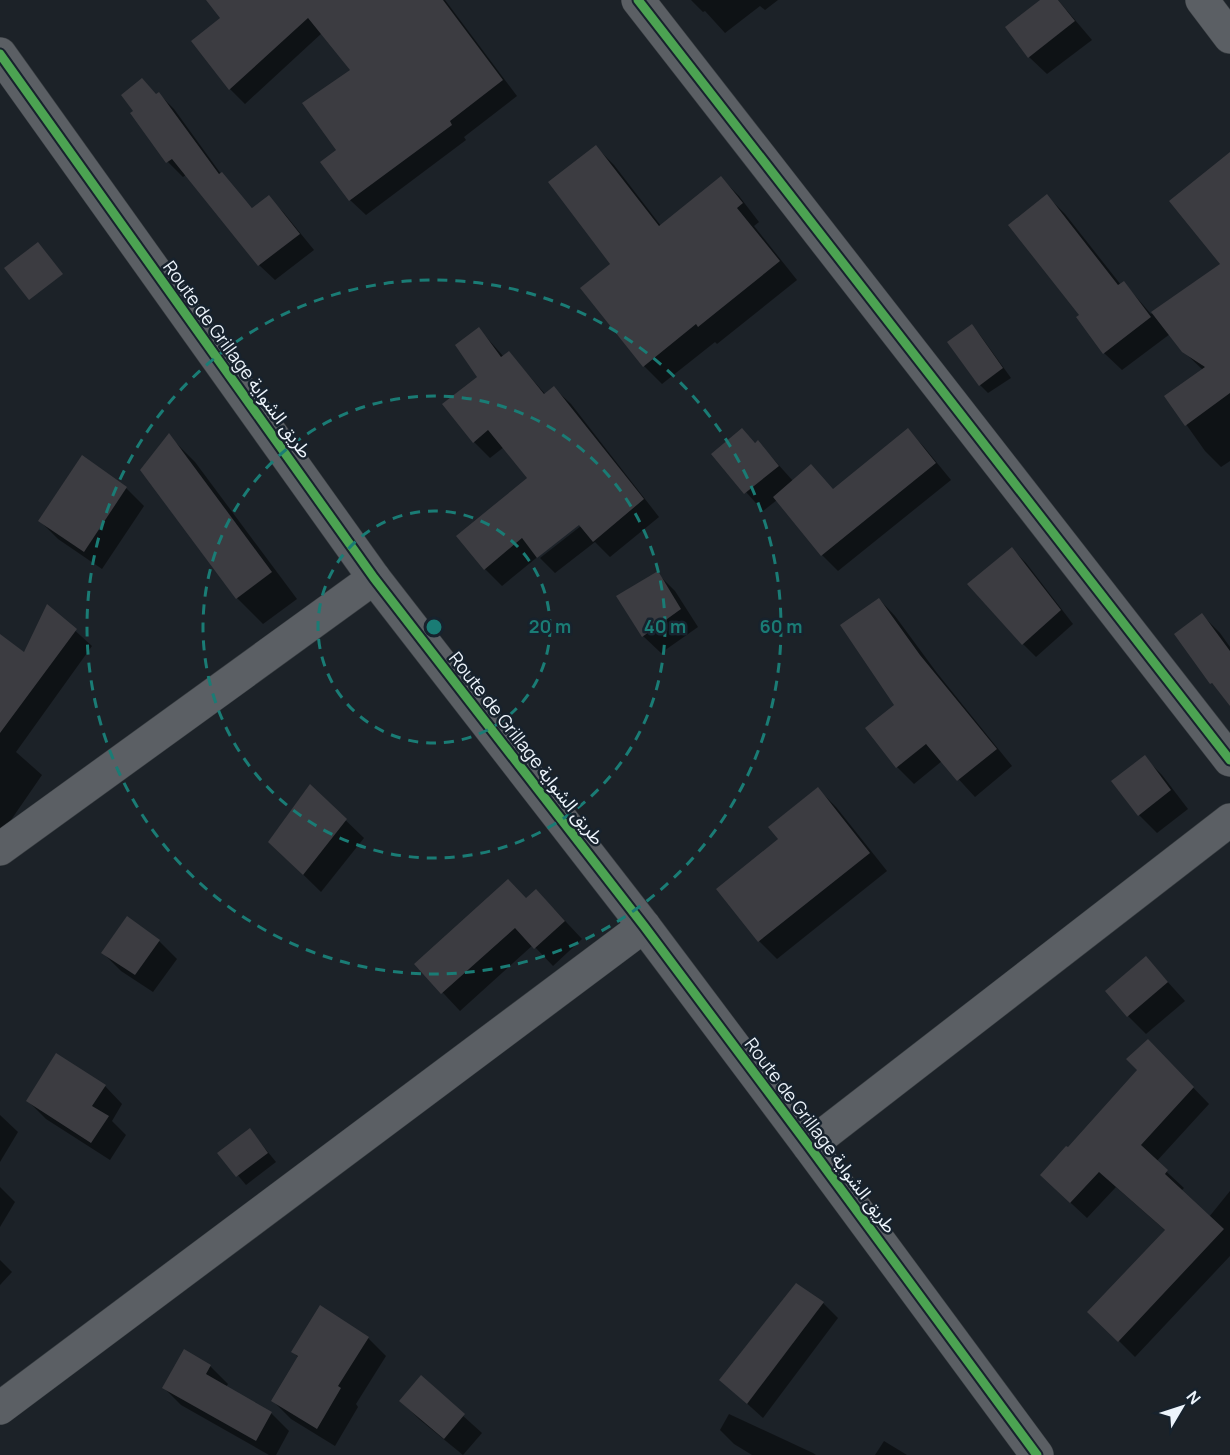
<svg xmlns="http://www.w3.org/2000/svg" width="1230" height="1455" font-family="Manrope,'Noto Sans Arabic',sans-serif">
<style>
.shadow{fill:#0007}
.building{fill:#3c3c41}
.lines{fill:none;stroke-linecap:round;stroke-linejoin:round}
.minor-casing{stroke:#393e42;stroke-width:34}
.minor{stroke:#5b5f64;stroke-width:33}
.cycleway-casing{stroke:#17222d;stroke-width:13}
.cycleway{stroke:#4ca352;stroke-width:9}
.ring{fill:none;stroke:#1a7c75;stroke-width:3;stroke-dasharray:10 8}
.labels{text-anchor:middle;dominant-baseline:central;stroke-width:5;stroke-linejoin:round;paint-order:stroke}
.street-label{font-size:18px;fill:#edf4fb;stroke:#17222d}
.centre{fill:#1a7c75;stroke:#17222d;stroke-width:3}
.ring-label{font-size:18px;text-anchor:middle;font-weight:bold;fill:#1a7c75;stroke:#17222d;stroke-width:5;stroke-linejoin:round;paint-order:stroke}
</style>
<rect width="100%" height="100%" fill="#1c2228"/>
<g class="shadow">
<polygon points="220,0 445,0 517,96 464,137 466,140 366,215 350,200 338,150 352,70 322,33 245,104 230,89 193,42 222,18"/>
<polygon points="691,0 778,0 765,10 760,6 725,33 705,11 703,12"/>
<polygon points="1042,0 1058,0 1092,40 1047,74 1029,57"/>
<polygon points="159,94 174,109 221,174 253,209 268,197 284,213 314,250 275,280 259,265 187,174 183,177 168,162 132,113"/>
<polygon points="596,147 614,165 661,226 721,178 739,196 759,222 754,226 797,280 717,344 715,342 662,384 644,366 582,289 612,264"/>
<polygon points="1230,154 1230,461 1221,467 1205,451 1166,396 1203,370 1183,351 1170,334 1122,370 1104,353 1081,315 1047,196 1065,214 1121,285 1124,283 1151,314 1222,264"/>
<polygon points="971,326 980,335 1011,378 988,393 980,385"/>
<polygon points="479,329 504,357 509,353 546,395 554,388 571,404 659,517 610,557 595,542 555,573 540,558 586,522 584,519 502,586 485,569 458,536 529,478 504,447 490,458 474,442 479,377"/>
<polygon points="908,430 924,447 951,480 838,571 822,555 777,500 763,511 713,455 758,442 793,481 834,490"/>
<polygon points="169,436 195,462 297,599 263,624 237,598"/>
<polygon points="126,488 144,506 102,569 58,539 40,521"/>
<polygon points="1012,549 1026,563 1073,624 1036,657 1023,644"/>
<polygon points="657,573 675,591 698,627 661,653 643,636"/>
<polygon points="879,599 895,616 937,673 1012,766 975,797 942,761 914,784 897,767 867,729 896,705"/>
<polygon points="48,606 92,646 16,752 42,775 0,836 0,636 24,655"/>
<polygon points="1202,615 1220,633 1230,647 1230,704 1212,683 1176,635"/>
<polygon points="1144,757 1162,775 1188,809 1157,833 1139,815"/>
<polygon points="310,786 364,838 321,892 270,842"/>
<polygon points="818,789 836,807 887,871 777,959 759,941"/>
<polygon points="527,900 554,909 582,939 553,966 533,945 460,1011 416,964"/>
<polygon points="159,941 177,959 153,992 121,971 103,953"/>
<polygon points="1146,958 1185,1001 1146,1034 1128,1016"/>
<polygon points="1148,1041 1209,1104 1156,1162 1184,1188 1181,1191 1209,1217 1230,1191 1230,1256 1135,1357 1106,1328 1166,1231 1116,1187 1087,1218 1058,1191 1068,1149 1139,1070"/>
<polygon points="105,1086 122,1104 112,1121 126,1135 110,1160 46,1119 28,1101"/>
<polygon points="0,1115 18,1132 0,1162"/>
<polygon points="250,1130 276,1162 246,1185 219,1153"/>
<polygon points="0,1187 15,1202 0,1227"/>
<polygon points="0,1260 12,1272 0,1285"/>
<polygon points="823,1303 838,1318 763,1418 721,1380"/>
<polygon points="321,1307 368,1338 386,1356 356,1404 358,1407 335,1446 291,1419 273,1401 299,1358 293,1352"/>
<polygon points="210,1366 228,1384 226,1387 271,1413 289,1431 276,1455 269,1455 181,1405 163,1387"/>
<polygon points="421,1378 482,1433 463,1455 419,1419 401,1401"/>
<polygon points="729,1414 813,1453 816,1455 752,1455 734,1444 720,1430"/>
<polygon points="884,1441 907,1455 875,1455"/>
</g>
<g class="building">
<polygon points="206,0 443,0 503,80 450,121 452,125 349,201 320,162 336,150 302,103 350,70 308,18 229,90 191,41 220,18"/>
<polygon points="1040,0 1058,0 1075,21 1028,58 1005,27"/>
<polygon points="142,78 156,94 159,92 219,174 222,172 252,208 269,195 300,234 258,266 172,159 166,163 130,113 133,111 121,95"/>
<polygon points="596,145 659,226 721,176 743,203 737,208 780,261 698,327 696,324 643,367 580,288 610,264 548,182"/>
<polygon points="1230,152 1230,393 1185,426 1164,396 1205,367 1182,352 1151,312 1220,264 1169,201"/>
<polygon points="1047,194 1118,285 1124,281 1151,317 1103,354 1076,317 1079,315 1008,225"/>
<polygon points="38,242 63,274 29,300 4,268"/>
<polygon points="972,324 1003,368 979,386 947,342"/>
<polygon points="479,327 501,357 509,351 544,394 554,386 644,499 593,542 579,525 537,558 522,538 484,570 456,536 527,478 488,430 473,443 442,404 477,377 455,345"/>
<polygon points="742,428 755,443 758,440 779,466 744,494 711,454"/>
<polygon points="908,428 936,463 821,556 773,497 811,464 833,489"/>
<polygon points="169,433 272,572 236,599 140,470"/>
<polygon points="82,455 127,487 84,552 38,521"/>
<polygon points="1012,547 1061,610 1022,645 967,584"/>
<polygon points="658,571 681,609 642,637 616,596"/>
<polygon points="879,598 920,655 997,749 957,781 926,744 896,768 865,728 894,705 840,625"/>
<polygon points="47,604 77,629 0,733 0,634 24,652"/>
<polygon points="1202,613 1230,651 1230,706 1212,683 1210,684 1174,634"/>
<polygon points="1145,755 1171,790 1138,816 1111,781"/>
<polygon points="310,784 347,819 303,875 268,842"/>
<polygon points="818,787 870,853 758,942 716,889 778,839 768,827"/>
<polygon points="508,879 526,898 536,889 565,921 534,949 515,928 441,994 414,964"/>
<polygon points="127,916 160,940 135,975 101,953"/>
<polygon points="1146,956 1168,982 1127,1017 1105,991"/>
<polygon points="1148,1039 1194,1087 1141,1145 1168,1170 1165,1174 1224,1229 1118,1342 1087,1312 1165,1230 1099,1172 1070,1203 1040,1175 1066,1146 1068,1147 1137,1070 1126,1059"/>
<polygon points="56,1053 106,1085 92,1106 109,1116 91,1143 26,1101"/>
<polygon points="250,1128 268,1153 236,1177 217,1153"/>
<polygon points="796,1283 824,1302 747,1404 719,1380"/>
<polygon points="320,1305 369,1337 338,1386 341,1388 317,1429 271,1401 298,1356 291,1352"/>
<polygon points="184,1349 211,1365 206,1374 272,1412 256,1441 162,1388"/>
<polygon points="421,1375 465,1414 444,1439 399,1401"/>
</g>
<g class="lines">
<g class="minor-casing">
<g id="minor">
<polyline points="638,0 1230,760"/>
<polyline points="1202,0 1230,37"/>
<polyline points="0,54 374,578 644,926 809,1146 1037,1455"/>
<polyline points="0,849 374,578"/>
<polyline points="809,1146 1230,820"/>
<polyline points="0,1408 644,926"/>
</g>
</g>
<use href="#minor" class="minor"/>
<g class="cycleway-casing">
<g id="cycleway">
<polyline points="638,0 1230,760"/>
<polyline points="0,54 374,578 644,926 809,1146 1037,1455"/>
</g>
</g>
<use href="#cycleway" class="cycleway"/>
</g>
<g class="ring">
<circle cx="434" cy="627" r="116"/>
<circle cx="434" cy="627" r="231"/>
<circle cx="434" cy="627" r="347"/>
</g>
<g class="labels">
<g class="street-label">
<text transform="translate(238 359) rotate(54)">Route de Grillage طريق الشواية</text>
<text transform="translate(527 748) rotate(52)">Route de Grillage طريق الشواية</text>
<text transform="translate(821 1135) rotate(53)">Route de Grillage طريق الشواية</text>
</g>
</g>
<circle cx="434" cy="627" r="9" class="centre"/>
<g class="ring-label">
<text x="550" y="633">20 m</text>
<text x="665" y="633">40 m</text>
<text x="781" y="633">60 m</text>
</g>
<g transform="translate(1182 1407) rotate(51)" stroke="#17222d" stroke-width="4.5" paint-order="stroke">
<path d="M0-4.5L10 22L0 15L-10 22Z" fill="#edf4fb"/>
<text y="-9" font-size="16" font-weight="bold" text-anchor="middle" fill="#edf4fb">N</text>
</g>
</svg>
